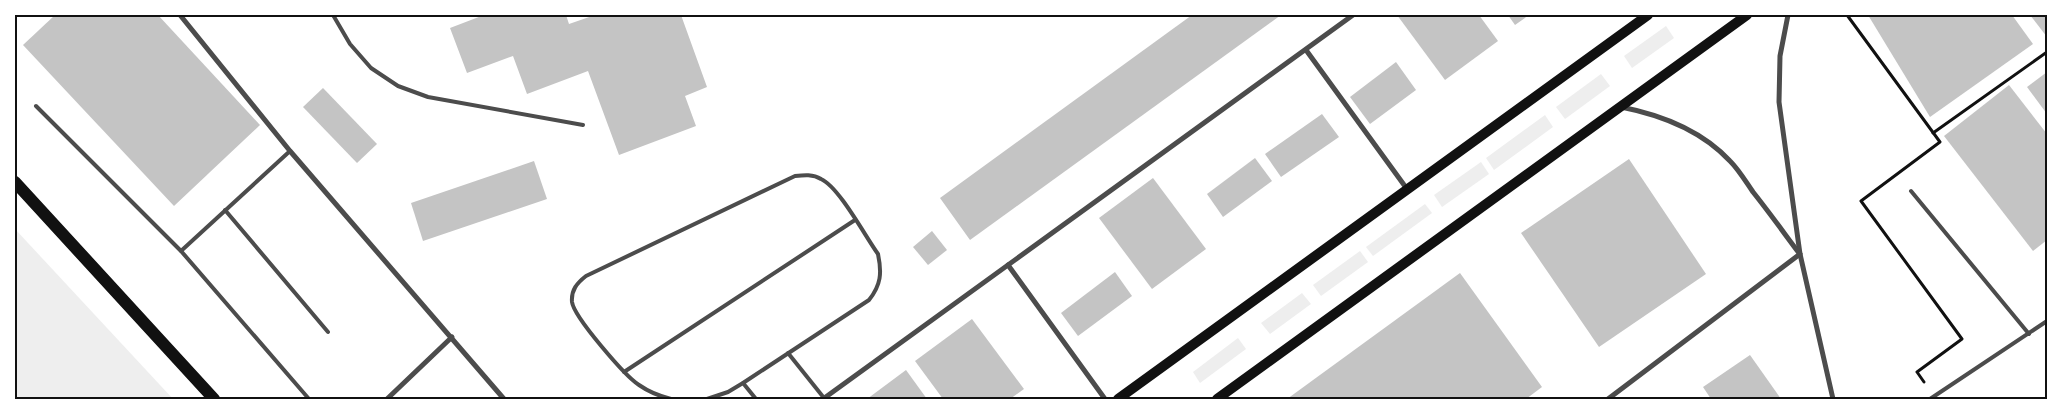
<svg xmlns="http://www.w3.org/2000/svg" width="2062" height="414" font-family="Arial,sans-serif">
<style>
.green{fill:#eee}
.building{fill:#c4c4c4}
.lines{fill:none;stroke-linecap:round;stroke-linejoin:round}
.path{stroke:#111;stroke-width:3}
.service{stroke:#4c4c4c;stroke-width:4}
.minor{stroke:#4c4c4c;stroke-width:5}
.secondary{stroke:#111;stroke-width:10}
.primary{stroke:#111;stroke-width:12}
.neatline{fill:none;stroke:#111;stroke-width:2}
</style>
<rect width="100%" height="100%" fill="#fff"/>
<g class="green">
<polygon points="1666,26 1674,38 1632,68 1624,56"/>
<polygon points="1601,74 1610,86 1565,119 1556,107"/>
<polygon points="1545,115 1553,127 1494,170 1486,158"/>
<polygon points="1481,162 1489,174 1442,207 1434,195"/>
<polygon points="1425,204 1432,213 1373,256 1366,247"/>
<polygon points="15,229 173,399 15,399"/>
<polygon points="1360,251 1368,262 1321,296 1313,285"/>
<polygon points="1302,293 1311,304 1270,334 1261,323"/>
<polygon points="1238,338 1246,349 1200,383 1193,372"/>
</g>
<g class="building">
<polygon points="55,15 158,15 260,125 174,206 23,45"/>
<polygon points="484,15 566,15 569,24 595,15 681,15 707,87 685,96 696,126 619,155 588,71 527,94 513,56 467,73 450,28"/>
<polygon points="1192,15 1281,15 970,240 940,198"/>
<polygon points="1397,15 1479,15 1498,41 1445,80"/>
<polygon points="1508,15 1529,15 1515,25"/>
<polygon points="1868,15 2012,15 2033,44 1930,117"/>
<polygon points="2030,15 2047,15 2047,37"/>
<polygon points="1396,62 1416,90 1370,124 1350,97"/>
<polygon points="2047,72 2047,114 2027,87"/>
<polygon points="2009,85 2047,134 2047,240 2033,251 1944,136"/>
<polygon points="323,88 377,144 357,163 303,107"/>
<polygon points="1322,114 1339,137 1281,177 1265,154"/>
<polygon points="1255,158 1272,181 1223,217 1207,194"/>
<polygon points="1629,159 1706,274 1599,347 1521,233"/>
<polygon points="534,161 547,199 423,241 411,203"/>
<polygon points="1153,178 1206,249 1152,289 1099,218"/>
<polygon points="932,231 947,250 928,265 913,247"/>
<polygon points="1115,272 1132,296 1078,336 1061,313"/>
<polygon points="1460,273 1542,387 1526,399 1287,399"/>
<polygon points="972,319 1024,389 1010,399 943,399 915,361"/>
<polygon points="1750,355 1781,399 1711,399 1703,387"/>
<polygon points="906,370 927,399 867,399"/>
</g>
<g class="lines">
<g class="path">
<polyline points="1847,15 1940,142 1861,201 1962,339 1917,372 1924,382"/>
<polyline points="1933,133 2047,52"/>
</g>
<g class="service">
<polyline points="333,15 350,44 371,68 398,86 428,97 583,125"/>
<polyline points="36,106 181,251 309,399"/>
<polyline points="1911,191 2029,334"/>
<polyline points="225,210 328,332"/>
<polyline points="181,251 290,151"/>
<polyline points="788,353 824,398"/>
<polyline points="624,372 855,220"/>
<polyline points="743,383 756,399"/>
<path d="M671,399C659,396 649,392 639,385C625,376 574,317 572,302C571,290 577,283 586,276L795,176C804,175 813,174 821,179C839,187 865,236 878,254C882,273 881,285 869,300L743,383L728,392L707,399"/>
<polyline points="1930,399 2047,321"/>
</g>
<g class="minor">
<polyline points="180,15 290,151 504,399"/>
<polyline points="1788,15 1780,56 1779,102 1800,254 1833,399"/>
<polyline points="1306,50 1407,189"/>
<path d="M1621,107C1662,115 1701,130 1730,161C1739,170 1746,182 1753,192C1769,212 1784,233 1799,253"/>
<polyline points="1008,265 1105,399"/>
<polyline points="387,399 452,337"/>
<polyline points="823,399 1353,15"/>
<polyline points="1608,399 1800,254"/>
</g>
<g class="secondary">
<polyline points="1118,399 1648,15"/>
<polyline points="1217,399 1747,15"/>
</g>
<polyline class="primary" points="15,182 214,399"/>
</g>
<rect width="2062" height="414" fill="none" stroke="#ffffff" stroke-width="32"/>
<rect x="16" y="16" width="2030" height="382" class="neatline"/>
</svg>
